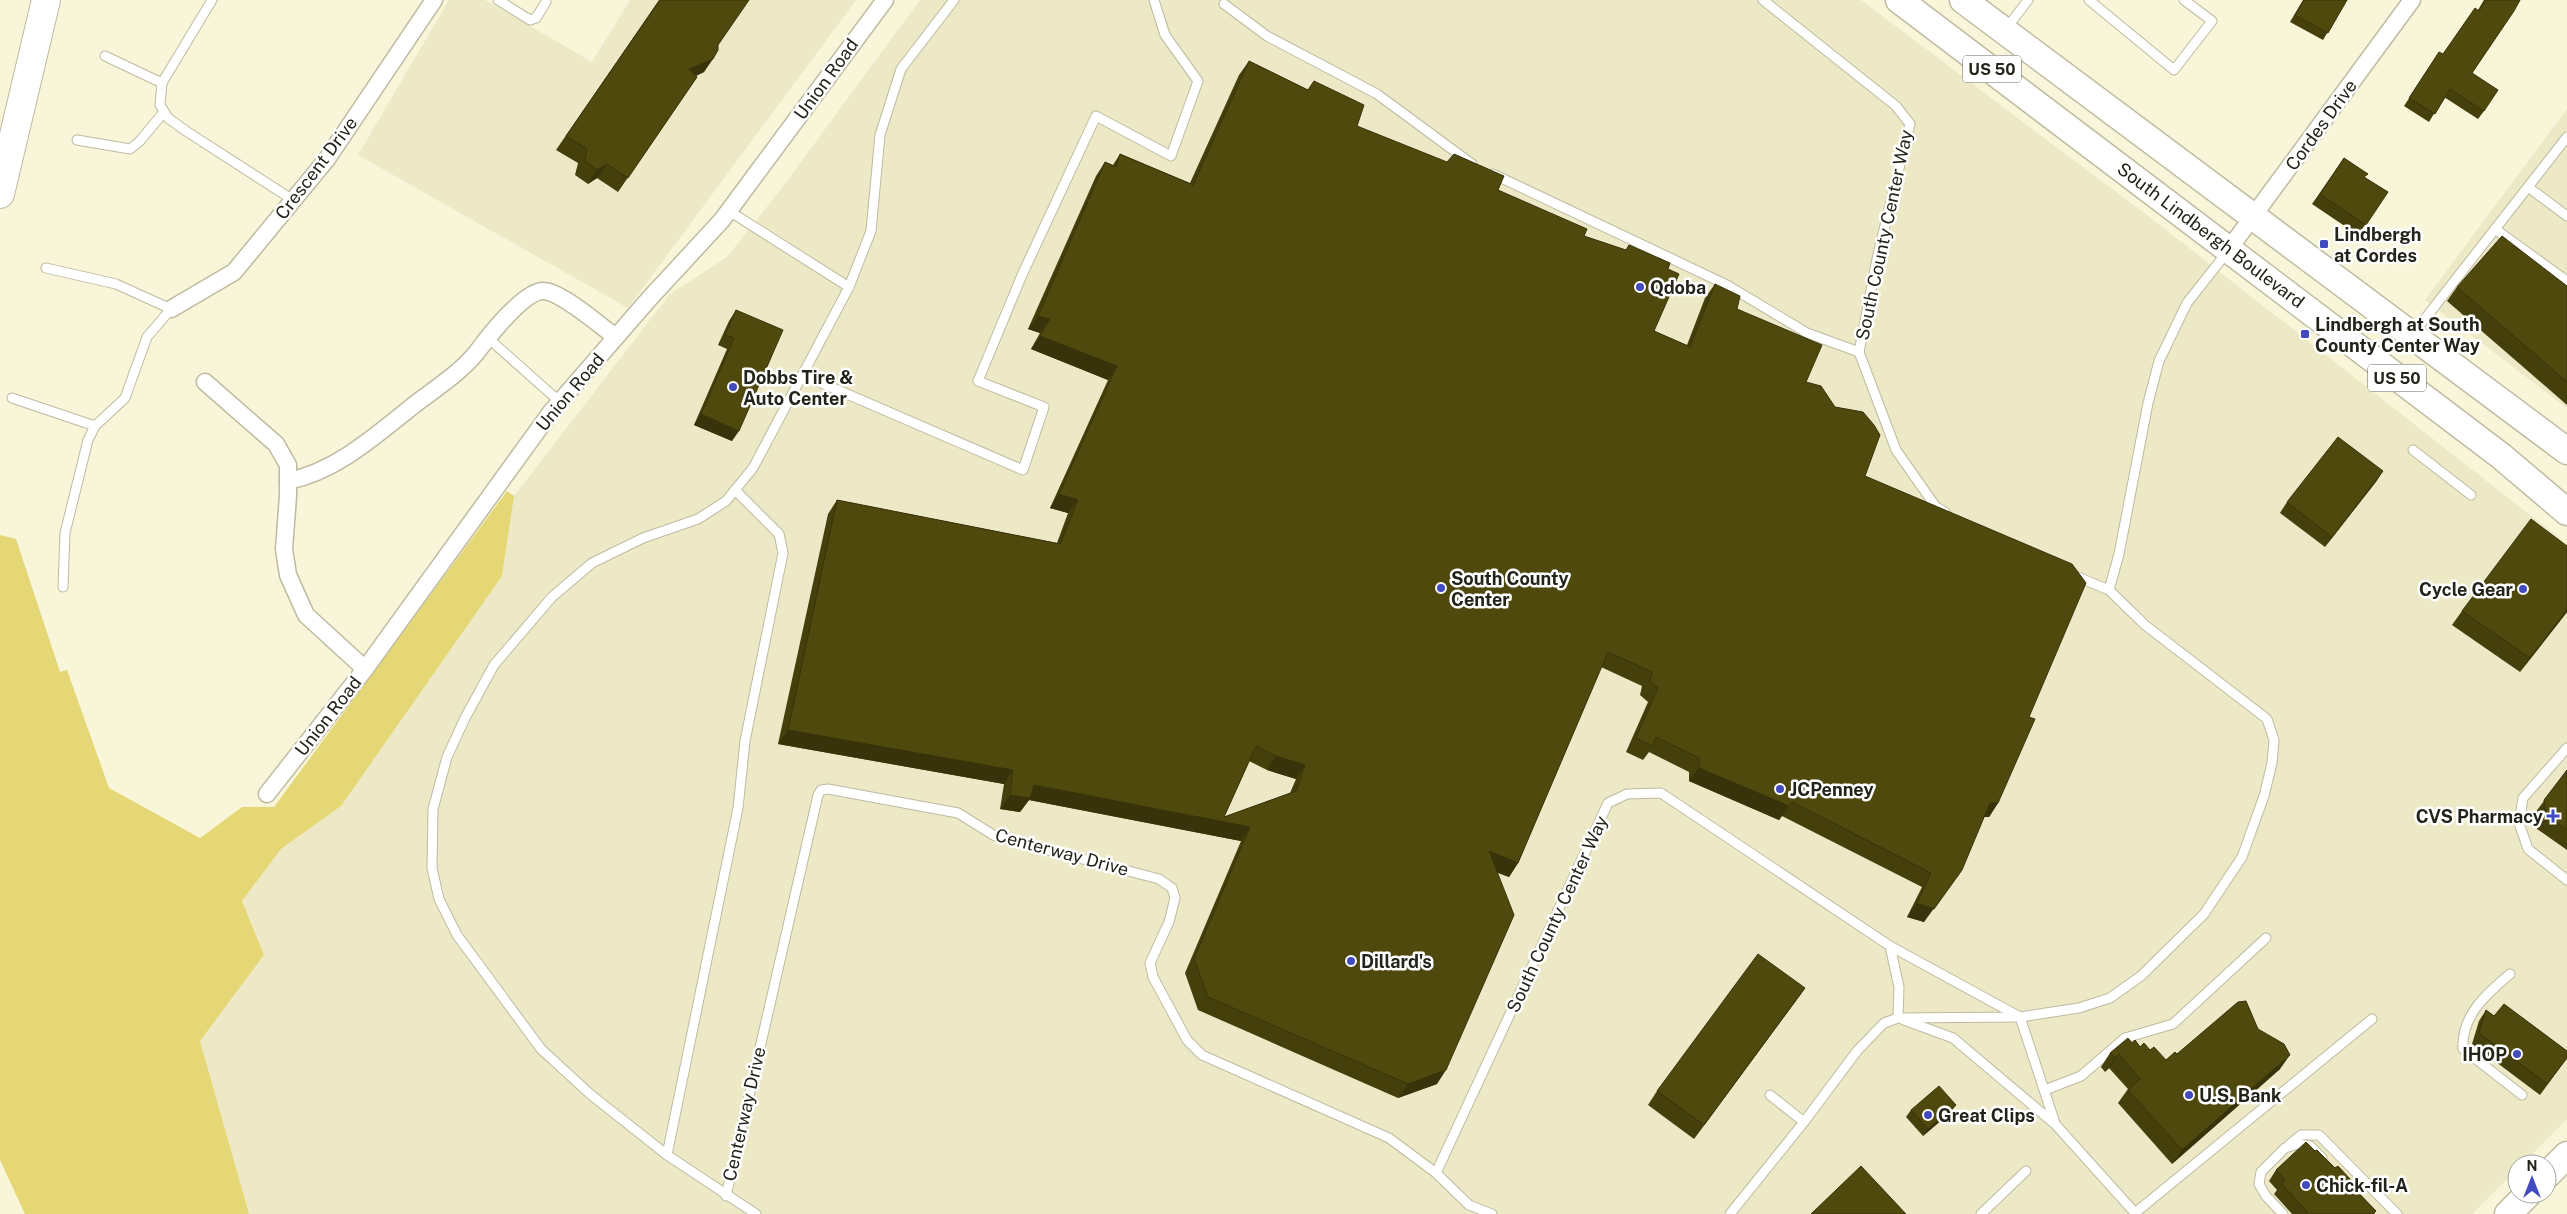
<svg xmlns="http://www.w3.org/2000/svg" width="2567" height="1214" font-family="'Public Sans',sans-serif">
<style>
.built{fill:#ede8c5}
.green{fill:#e5d776}
.lines{fill:none;stroke-linecap:round;stroke-linejoin:round}
.lane-casing{stroke:#bebba0;stroke-width:11}
.street-casing{stroke:#bebba0;stroke-width:19}
.primary-casing{stroke:#bebba0;stroke-width:29}
.highway-casing{stroke:#bebba0;stroke-width:30}
.lane{stroke:#fff;stroke-width:9}
.street{stroke:#fff;stroke-width:16}
.primary{stroke:#fff;stroke-width:26}
.highway{stroke:#fff;stroke-width:28}
.wall{fill:#453f0c;fill-rule:evenodd}
.shaded-wall{fill:#38330a}
.building{fill:#50490e;stroke:#38330a;fill-rule:evenodd}
.poi-dot{fill:#424abf;stroke:#fff;stroke-width:2}
.labels{text-anchor:middle;dominant-baseline:central;stroke-width:5;stroke-linejoin:round;paint-order:stroke}
.shield{fill:#fff;stroke:#66655e;stroke-width:1}
.shield-label{font-size:16px;font-weight:bold;fill:#242319}
.street-label{font-size:18px;fill:#242319;stroke:#fff}
.poi-label{font-size:18px;font-weight:bold;fill:#242319;stroke:#fff;text-anchor:start}
</style>
<rect width="100%" height="100%" fill="#f8f5d9"/>
<g class="built">
<polygon points="449,0 485,0 592,62 630,0 856,0 628,308 358,155"/>
<polygon points="920,0 1861,0 2156,222 2567,544 2567,1119 2522,1164 2517,1164 2517,1169 2472,1214 249,1214 200,1041 264,955 242,901 281,849 341,806 502,576 514,496 670,294 727,257 781,189"/>
<polygon points="2567,109 2567,408 2425,300"/>
</g>
<polygon class="green" points="507,491 514,496 502,576 341,806 281,849 242,901 264,955 200,1041 249,1214 25,1214 0,1160 0,535 16,539 60,672 67,670 109,788 200,838 242,807 274,807"/>
<g class="lines">
<g class="lane-casing">
<g id="lane">
<polyline points="212,0 162,83 160,105 168,118 186,131 293,200"/>
<polyline points="498,0 530,20 536,18 546,2"/>
<polyline points="1763,0 1896,106 1910,124 1878,254 1859,352 1896,450 1936,507 1945,512"/>
<polyline points="2089,0 2174,70 2212,21 2184,0"/>
<polyline points="1224,4 1267,36 1377,94 1472,164"/>
<polyline points="2006,29 2028,0"/>
<polyline points="105,56 162,83"/>
<polyline points="77,140 130,149 139,142 164,112"/>
<polyline points="1493,174 1727,285 1807,333 1859,352"/>
<polyline points="2528,187 2567,216"/>
<polyline points="729,211 849,287 753,468 726,501 698,519 643,538 592,563 552,597 494,665 465,718 447,757 433,809 432,868 439,899 457,935 541,1049 590,1094 667,1155 756,1214"/>
<polyline points="2495,229 2567,281"/>
<polyline points="46,268 116,284 171,309 147,337 125,398 95,426 88,440 65,533 63,587"/>
<polyline points="849,287 871,231 880,135 901,69 954,0"/>
<polyline points="2413,334 2567,137"/>
<polyline points="488,338 560,402"/>
<polyline points="803,375 1023,470 1044,407 978,381 1022,275 1096,116 1171,156 1198,81 1165,35 1154,0"/>
<polyline points="12,398 95,426"/>
<polyline points="2413,450 2471,495"/>
<polyline points="2109,590 2119,554 2148,403 2159,361 2187,303 2228,251"/>
<polyline points="2567,748 2523,798 2519,823 2528,849 2567,880"/>
<polyline points="1890,946 1899,987 1898,1018"/>
<path d="M2510,974C2486,994 2461,1016 2463,1049L2522,1095"/>
<polyline points="2020,1017 2055,1123"/>
<polyline points="1904,1020 1953,1038 2055,1124 2136,1214"/>
<polyline points="2045,1090 2081,1076 2125,1038 2173,1024 2266,938"/>
<polyline points="1770,1095 1804,1122"/>
<polyline points="2289,1145 2301,1135 2319,1135 2397,1214"/>
<polyline points="667,1155 738,808 745,741 783,553 779,534 735,490"/>
<polyline points="1436,1173 1608,803 1627,794 1661,793 1890,946 2020,1017"/>
<polyline points="726,1196 818,795 821,790 828,789 958,813 995,836 1159,879 1172,888 1175,898 1169,922 1150,963 1153,977 1187,1040 1202,1055 1389,1138 1436,1173 1469,1205 1492,1214"/>
<polyline points="2135,1213 2372,1019"/>
<polyline points="1730,1214 1804,1122 1857,1051 1884,1023 1898,1018 2020,1017 2079,1008 2110,998 2141,976 2204,914 2242,857 2264,796 2272,763 2274,740 2267,719 2145,625 2109,590 2073,575"/>
<polyline points="1981,1214 2026,1171"/>
<polyline points="2283,1214 2266,1196 2259,1184 2261,1172 2285,1148 2298,1144 2310,1146 2322,1158"/>
</g>
</g>
<g class="street-casing">
<g id="street">
<polyline points="2229,249 2412,0"/>
<polyline points="171,309 234,272 327,159 434,0"/>
<polyline points="205,382 276,444 288,465 288,496 284,549 288,575 306,615 365,669"/>
<path d="M288,481C337,471 376,435 414,405C436,388 459,374 477,352C488,337 524,291 543,291C561,291 600,326 616,337"/>
<polyline points="267,794 365,669 551,412 649,299 722,220 885,0"/>
</g>
</g>
<g class="primary-casing">
<g id="primary">
<polyline points="1899,0 2501,456 2567,512"/>
<polyline points="1963,0 2567,451"/>
<polyline points="2547,1175 2567,1155"/>
<polyline points="2508,1214 2528,1194"/>
</g>
</g>
<g class="highway-casing">
<polyline id="highway" points="0,194 46,0"/>
</g>
<use href="#lane" class="lane"/>
<use href="#street" class="street"/>
<use href="#primary" class="primary"/>
<use href="#highway" class="highway"/>
</g>
<g class="wall">
<polygon points="659,0 718,45 704,72 696,76 697,77 618,192 597,178 588,184 575,175 578,163 556,150"/>
<polygon points="2303,0 2347,0 2323,40 2290,22"/>
<polygon points="2484,0 2520,0 2472,73 2484,111 2478,119 2444,97 2429,122 2404,106 2434,60 2443,54 2478,10"/>
<path d="M1249,61L1308,90L1314,81L1357,126L1498,190L1584,236L1668,269L1654,331L1687,345L1705,298L1715,284L1737,309L1806,382L1865,476L2029,717L1998,803L1989,817H1984L1924,922L1907,917L1922,887L1782,816L1779,820L1689,781V772L1649,752L1643,760L1626,752L1648,702L1640,695L1642,686L1601,667L1518,863L1509,877L1498,873L1437,1084L1398,1098L1198,1010L1185,973L1241,841L1029,800L1020,812L1000,809L1004,784L778,744L828,514L837,500L1057,543L1068,513L1050,508L1108,380L1031,349L1040,333L1028,329L1096,176L1105,162L1113,165L1120,154L1190,183L1239,75ZM1249,761L1267,770L1296,779L1290,793L1224,817Z"/>
<polygon points="2344,158 2365,178 2388,192 2358,235 2312,204"/>
<polygon points="2567,286 2567,405 2447,301 2457,287"/>
<polygon points="736,310 732,441 694,425 727,349 718,345 729,321"/>
<polygon points="2383,471 2325,547 2280,513 2287,502"/>
<polygon points="2567,546 2567,612 2520,672 2452,625 2462,611"/>
<polygon points="2567,770 2567,850 2537,829 2535,813"/>
<polygon points="1805,988 1694,1139 1648,1105 1657,1091"/>
<polygon points="2486,1010 2494,1016 2567,1058 2540,1095 2472,1044 2479,1021"/>
<polygon points="2258,1029 2280,1069 2172,1164 2118,1103 2128,1089 2109,1068 2105,1072 2101,1067 2110,1053 2132,1043 2140,1047 2150,1050 2166,1060 2177,1054"/>
<polygon points="1911,1110 1951,1112 1923,1136 1906,1117"/>
<polygon points="2276,1170 2349,1183 2376,1211 2374,1214 2292,1214 2274,1194 2277,1190 2269,1181"/>
</g>
<g class="shaded-wall">
<polygon points="713,59 704,72 679,83 689,69"/>
<polygon points="607,164 597,178 588,184 597,170"/>
<polygon points="1038,316 1050,319 1040,333 1028,329"/>
<polygon points="1040,336 1117,366 1108,380 1031,349"/>
<polygon points="701,414 739,431 732,441 694,425"/>
<polygon points="2383,471 2376,482 2325,547 2332,537"/>
<polygon points="1059,494 1078,500 1068,513 1050,508"/>
<polygon points="2567,610 2567,612 2520,672 2530,658"/>
<polygon points="788,730 1013,770 1004,784 778,744"/>
<polygon points="1276,756 1305,765 1296,779 1267,770"/>
<polygon points="1699,768 1789,806 1779,820 1689,781"/>
<polygon points="1034,785 1250,827 1241,841 1029,800 1020,812 1000,809 1010,795"/>
<polygon points="1990,803 1998,803 1989,817 1980,817"/>
<polygon points="1489,851 1518,863 1509,877 1479,865"/>
<polygon points="1962,870 1924,922 1907,917 1917,903"/>
<polygon points="1805,988 1795,1002 1694,1139 1704,1125"/>
<polygon points="2119,1054 2109,1068 2105,1072 2115,1058"/>
<polygon points="2290,1055 2280,1069 2172,1164 2182,1150"/>
<polygon points="1446,1070 1437,1084 1398,1098 1408,1084"/>
<polygon points="1956,1105 1951,1112 1923,1136 1928,1129"/>
</g>
<g class="building">
<polygon points="660,0 749,0 718,45 718,50 713,59 689,69 697,77 628,178 607,164 597,170 585,161 587,149 566,136"/>
<polygon points="2304,0 2347,0 2328,33 2295,15"/>
<polygon points="2485,0 2520,0 2514,11 2472,73 2498,90 2484,111 2450,89 2435,114 2409,98 2439,52 2443,54 2475,8 2479,11"/>
<path d="M1249,61L1308,90L1314,81L1364,105L1357,126L1447,162L1454,154L1504,176L1498,190L1587,229L1584,236L1626,250L1629,245L1670,263L1668,269L1679,274L1654,331L1690,347L1715,284L1740,296L1737,309L1822,345L1806,382L1821,386L1835,407L1863,412L1874,425L1880,435L1865,476L2072,564L2086,583L2029,717L2035,719L1998,803H1990L1962,870L1934,909L1917,903L1931,873L1792,802L1789,806L1699,768V758L1656,737L1653,746L1636,738L1658,688L1650,681L1652,672L1608,652L1518,863L1489,851L1514,915L1446,1070L1408,1084L1208,997L1194,959L1250,827L1034,785L1030,798L1010,795L1013,770L788,730L837,500L1060,544L1078,500L1059,494L1117,366L1040,336L1050,319L1038,316L1105,162L1116,167L1120,154L1193,185ZM1256,746L1276,756L1305,765L1296,791L1224,817Z"/>
<polygon points="2344,158 2368,174 2364,177 2388,192 2366,225 2320,194"/>
<polygon points="2502,236 2567,286 2567,382 2457,287"/>
<polygon points="736,310 783,330 739,431 701,414 734,338 725,335"/>
<polygon points="2338,437 2383,471 2332,537 2287,502"/>
<polygon points="2531,519 2567,546 2567,610 2530,658 2462,611"/>
<polygon points="2567,770 2567,830 2546,815 2544,800"/>
<polygon points="1758,954 1805,988 1704,1125 1657,1091"/>
<polygon points="2246,1001 2258,1029 2284,1044 2290,1055 2182,1150 2128,1090 2140,1079 2119,1054 2115,1058 2110,1053 2128,1038 2132,1043 2135,1040 2140,1047 2144,1043 2150,1050 2154,1047 2166,1060 2175,1052 2177,1054 2238,1002"/>
<polygon points="2504,1004 2567,1051 2567,1058 2547,1084 2479,1033 2486,1010 2494,1016"/>
<polygon points="1939,1086 1956,1105 1928,1129 1911,1110"/>
<polygon points="2306,1142 2315,1151 2317,1150 2335,1168 2338,1166 2351,1180 2348,1182 2376,1211 2373,1214 2309,1214 2282,1184 2285,1180 2276,1170"/>
<polygon points="1861,1166 1906,1214 1811,1214"/>
</g>
<g class="poi-dot">
<rect x="2319" y="239" width="10" height="10" rx="2.5"/>
<circle cx="1640" cy="287" r="5"/>
<rect x="2300" y="329" width="10" height="10" rx="2.5"/>
<circle cx="733" cy="387" r="5"/>
<circle cx="1441" cy="588" r="5"/>
<circle cx="2523" cy="589" r="5"/>
<circle cx="1780" cy="789" r="5"/>
<path d="M2550.5 808.5h5v5h5v5h-5v5h-5v-5h-5v-5h5z"/>
<circle cx="1351" cy="961" r="5"/>
<circle cx="2517" cy="1054" r="5"/>
<circle cx="2189" cy="1095" r="5"/>
<circle cx="1928" cy="1115" r="5"/>
<circle cx="2306" cy="1185" r="5"/>
</g>
<g class="labels">
<g class="shield">
<rect x="1963" y="55.5" width="58" height="27" rx="4"/>
<rect x="2368" y="364.5" width="58" height="27" rx="4"/>
</g>
<g class="shield-label">
<text x="1992" y="69">US 50</text>
<text x="2397" y="378">US 50</text>
</g>
<g class="street-label">
<text transform="translate(826 79) rotate(-54)">Union Road</text>
<text transform="translate(2321 125) rotate(-54)">Cordes Drive</text>
<text transform="translate(316 168) rotate(-53)">Crescent Drive</text>
<text transform="translate(1884 235) rotate(-78)">South County Center Way</text>
<text transform="translate(2211 235) rotate(37)">South Lindbergh Boulevard</text>
<text transform="translate(570 392) rotate(-50)">Union Road</text>
<text transform="translate(328 716) rotate(-52)">Union Road</text>
<text transform="translate(1062 852) rotate(15)">Centerway Drive</text>
<text transform="translate(1557 914) rotate(-65)">South County Center Way</text>
<text transform="translate(744 1114) rotate(-77)">Centerway Drive</text>
</g>
<g class="poi-label">
<text x="2334" y="234">Lindbergh<tspan x="2334" dy="21">at Cordes</tspan></text>
<text x="1650" y="287">Qdoba</text>
<text x="2315" y="324">Lindbergh at South<tspan x="2315" dy="21">County Center Way</tspan></text>
<text x="743" y="377">Dobbs Tire &amp;<tspan x="743" dy="21">Auto Center</tspan></text>
<text x="1451" y="578">South County<tspan x="1451" dy="21">Center</tspan></text>
<text x="2513" y="589" text-anchor="end">Cycle Gear</text>
<text x="1790" y="789">JCPenney</text>
<text x="2543" y="816" text-anchor="end">CVS Pharmacy</text>
<text x="1361" y="961">Dillard's</text>
<text x="2507" y="1054" text-anchor="end">IHOP</text>
<text x="2199" y="1095">U.S. Bank</text>
<text x="1938" y="1115">Great Clips</text>
<text x="2316" y="1185">Chick-fil-A</text>
</g>
</g>
<g transform="translate(2532 1179)"><circle r="24" fill="#ffffff" stroke="#a7a7a3"/>
<path d="M0-4L9 19L0 12L-9 19Z" fill="#424abf"/>
<text y="-8" font-size="14" font-weight="bold" text-anchor="middle" fill="#242319">N</text>
</g>
</svg>
